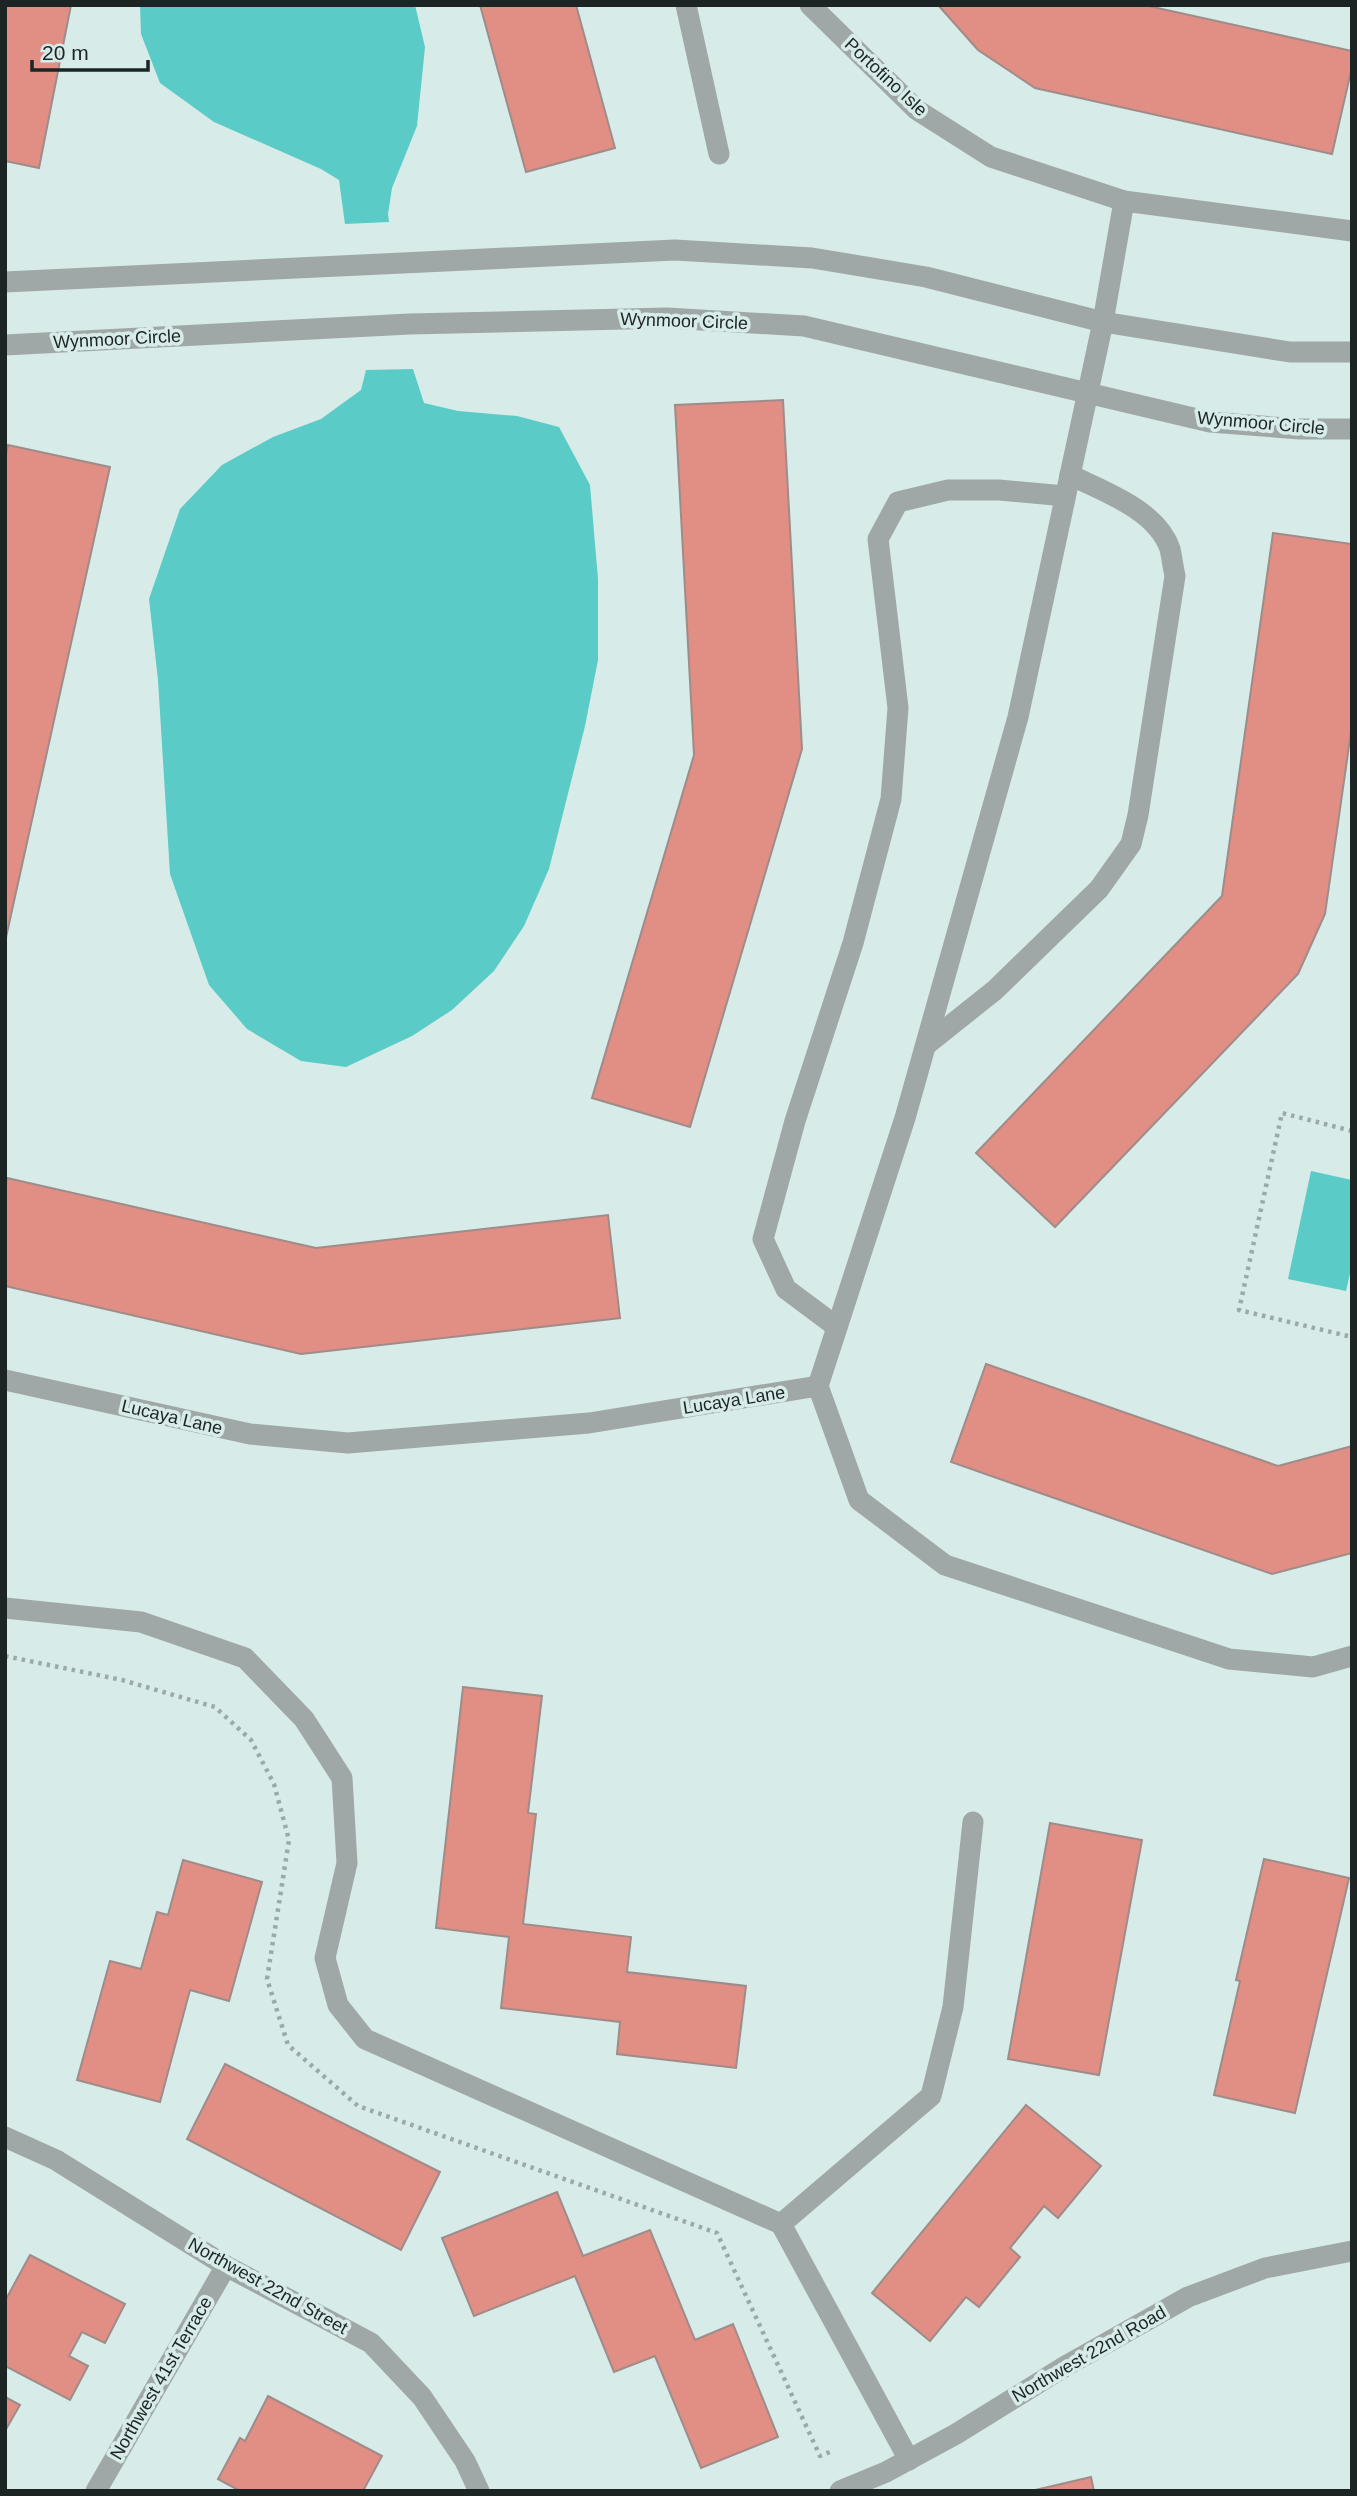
<svg xmlns="http://www.w3.org/2000/svg" width="1357" height="2496" font-family="Helvetica,sans-serif">
<style>
.water{fill:#5acbc6}
.building{fill:#e18e84;stroke:#9e8c8a;stroke-width:2}
.lines{fill:none;stroke-linecap:round;stroke-linejoin:round}
.path{stroke:#9aaaa8;stroke-width:4.5;stroke-dasharray:3.5 5;stroke-linecap:butt}
.minor{stroke:#9fa8a7;stroke-width:21}
.labels{text-anchor:middle;dominant-baseline:central;stroke-width:7;stroke-linejoin:round;paint-order:stroke}
.street-label{font-size:18px;fill:#1d2424;stroke:#d7ebe9}
</style>
<rect width="100%" height="100%" fill="#d7ebe9"/>
<g class="water">
<polygon points="140,5 415,5 425,47 417,126 392,188 388,214 389,222 345,224 339,180 321,169 214,122 160,83 141,34"/>
<polygon points="413,369 424,403 458,411 517,416 559,427 590,485 598,579 598,660 585,726 549,869 524,926 494,971 452,1010 412,1036 346,1067 301,1061 247,1029 209,985 170,874 158,680 149,599 180,509 222,465 273,437 321,419 361,390 366,370"/>
<polygon points="1311,1171 1352,1180 1352,1265 1346,1291 1288,1279"/>
</g>
<g class="building">
<polygon points="5,5 71,5 39,168 5,161"/>
<polygon points="480,5 576,5 615,148 526,172"/>
<polygon points="938,5 1144,5 1352,51 1352,67 1332,154 1035,88 978,50"/>
<polygon points="783,400 802,749 690,1127 592,1098 694,755 675,405"/>
<polygon points="8,445 110,467 5,942 5,459"/>
<polygon points="1273,533 1352,544 1352,725 1325,914 1298,974 1055,1227 976,1153 1222,896"/>
<polygon points="7,1178 316,1248 608,1215 620,1318 301,1354 5,1286 5,1187"/>
<polygon points="986,1364 1278,1466 1352,1446 1352,1553 1272,1574 951,1462"/>
<polygon points="463,1687 542,1696 528,1813 536,1814 523,1924 631,1937 627,1972 746,1986 736,2068 617,2054 620,2022 501,2008 509,1937 436,1928"/>
<polygon points="1050,1823 1142,1840 1099,2075 1008,2059"/>
<polygon points="1264,1859 1349,1878 1295,2113 1214,2095 1240,1981 1236,1980"/>
<polygon points="183,1860 262,1882 229,2001 190,1990 160,2102 77,2080 110,1961 141,1969 157,1912 168,1915"/>
<polygon points="225,2064 440,2172 401,2250 187,2139"/>
<polygon points="1026,2105 1101,2166 1058,2218 1044,2206 1010,2248 1020,2257 979,2307 966,2297 930,2341 872,2293"/>
<polygon points="557,2192 583,2256 650,2230 695,2340 733,2324 778,2437 701,2468 655,2356 614,2372 575,2276 474,2316 442,2238"/>
<polygon points="30,2255 125,2304 105,2343 82,2332 69,2356 88,2366 70,2400 5,2366 5,2301"/>
<polygon points="268,2396 382,2456 363,2491 240,2491 218,2479 240,2438 245,2441"/>
<polygon points="5,2397 20,2405 5,2431"/>
<polygon points="1091,2477 1094,2491 1031,2491"/>
</g>
<g class="lines">
<g class="path">
<polyline points="1352,1131 1282,1113 1239,1310 1352,1337"/>
<polyline points="5,1656 122,1680 215,1707 251,1740 274,1784 289,1840 267,1979 288,2045 358,2106 717,2233 820,2456 832,2451"/>
</g>
<g class="minor">
<polyline points="686,5 719,154"/>
<polyline points="810,5 917,110 991,157 1124,201 1352,231"/>
<polyline points="5,282 675,250 812,258 926,277 1103,322 1290,352 1352,352"/>
<polyline points="5,345 410,324 667,318 804,326 1210,422 1300,429 1352,429"/>
<path d="M926,1045L995,990L1099,889L1131,844L1138,815L1175,576C1173,567 1172,558 1170,549C1157,510 1103,491 1070,475"/>
<polyline points="837,1327 786,1289 763,1239 795,1121 853,943 891,799 898,708 878,539 898,502 948,490 999,490 1065,496"/>
<polyline points="5,1380 250,1434 348,1443 589,1423 818,1386 859,1500 945,1565 1229,1659 1313,1667 1352,1656"/>
<polyline points="818,1386 905,1118 1018,717 1103,322 1124,201"/>
<polyline points="5,1608 141,1622 245,1658 304,1719 342,1778 347,1863 325,1958 338,2005 365,2039 781,2224 909,2460"/>
<polyline points="5,2137 56,2160 226,2266 371,2343 422,2397 465,2461 479,2491"/>
<polyline points="781,2224 931,2096 953,2007 973,1822"/>
<polyline points="96,2491 226,2266"/>
<polyline points="840,2491 886,2472 956,2434 1064,2367 1188,2297 1265,2268 1352,2251"/>
</g>
</g>
<g class="labels">
<g class="street-label">
<text transform="translate(886 77) rotate(43)">Portofino Isle</text>
<text transform="translate(684 321) rotate(2)">Wynmoor Circle</text>
<text transform="translate(117 339) rotate(-3)">Wynmoor Circle</text>
<text transform="translate(1261 423) rotate(5)">Wynmoor Circle</text>
<text transform="translate(734 1400) rotate(-9)">Lucaya Lane</text>
<text transform="translate(172 1417) rotate(13)">Lucaya Lane</text>
<text transform="translate(268 2286) rotate(29)">Northwest 22nd Street</text>
<text transform="translate(1089 2354) rotate(-30)">Northwest 22nd Road</text>
<text transform="translate(161 2378) rotate(-60)">Northwest 41st Terrace</text>
</g>
</g>
<rect width="1357" height="2496" fill="none" stroke="#1d2424" stroke-width="14"/>
<path d="M32 60v10h116v-10" fill="none" stroke="#1d2424" stroke-width="3.5"/>
<text x="42" y="60" font-size="21" fill="#1d2424" stroke="#d7ebe9" stroke-width="5" paint-order="stroke">20 m</text>
</svg>
